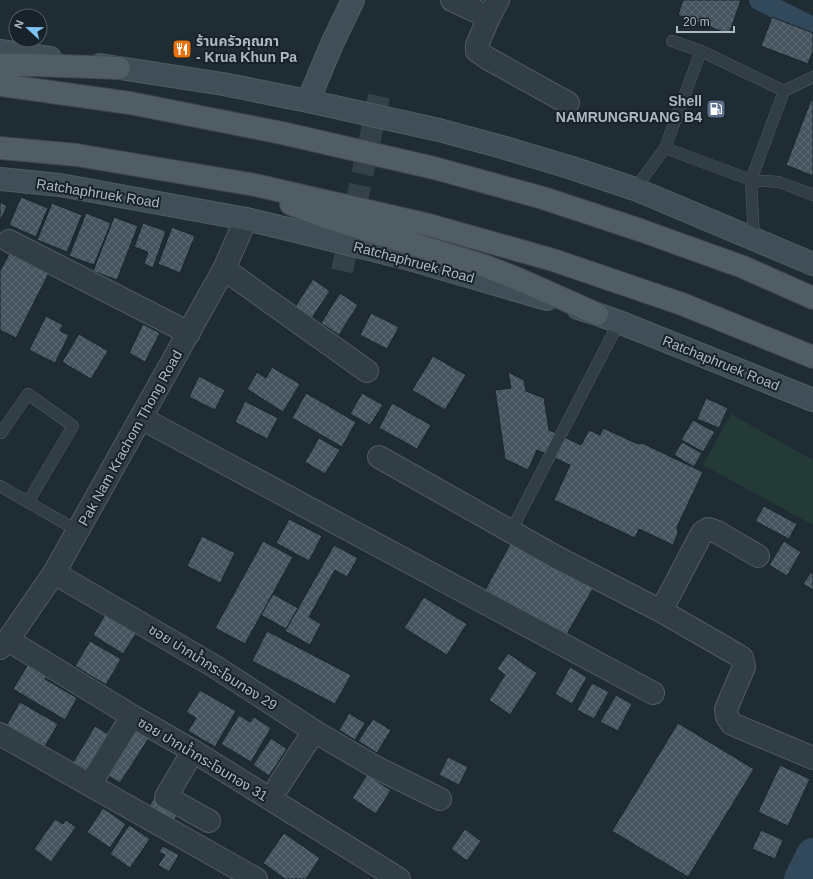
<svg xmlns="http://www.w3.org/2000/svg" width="813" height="879" font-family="Arial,'Noto Sans Thai',sans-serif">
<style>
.pitch{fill:#243a36}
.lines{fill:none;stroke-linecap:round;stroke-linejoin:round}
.canal{stroke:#31495a;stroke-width:20}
.river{stroke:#31495a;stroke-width:34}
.building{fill:url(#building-cross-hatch);stroke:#1a252c}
.street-tunnel{stroke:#344149;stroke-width:22;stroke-dasharray:22 11;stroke-linecap:butt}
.lane-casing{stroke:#505c64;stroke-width:12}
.street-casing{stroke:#505c64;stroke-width:24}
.secondary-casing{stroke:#505c64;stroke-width:24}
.primary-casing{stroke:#3c474f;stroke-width:24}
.lane{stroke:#323e45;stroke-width:11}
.street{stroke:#323e45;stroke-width:22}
.secondary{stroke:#404e58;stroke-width:22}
.primary{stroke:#505d65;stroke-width:22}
.labels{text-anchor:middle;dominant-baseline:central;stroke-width:4;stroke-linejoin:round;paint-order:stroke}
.poi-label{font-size:14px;font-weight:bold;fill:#acb9c3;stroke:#182229;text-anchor:start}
.street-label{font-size:14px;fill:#acb9c3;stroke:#182229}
</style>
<defs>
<pattern id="building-cross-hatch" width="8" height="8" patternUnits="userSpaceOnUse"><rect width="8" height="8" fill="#45545e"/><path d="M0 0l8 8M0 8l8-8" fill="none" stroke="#5d6a73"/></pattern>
</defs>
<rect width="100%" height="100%" fill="#1f2c34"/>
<polygon class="pitch" points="731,414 813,460 813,525 703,465"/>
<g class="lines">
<polyline class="canal" points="759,0 813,27"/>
<polyline class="river" points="801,879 813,855"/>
</g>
<g class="building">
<polygon points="683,0 741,0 729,34 678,15"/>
<polygon points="772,17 813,33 813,51 808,64 761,46"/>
<polygon points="811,100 813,101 813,176 786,165"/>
<polygon points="21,197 48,208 36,237 9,225"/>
<polygon points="0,202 7,206 0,221"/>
<polygon points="52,203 82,215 67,252 37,240"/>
<polygon points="86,213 111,223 94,265 69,256"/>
<polygon points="114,217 138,226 117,280 93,271"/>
<polygon points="143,223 166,231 153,268 144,264 148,252 134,247"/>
<polygon points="172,227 195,236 180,273 158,264"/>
<polygon points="11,250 50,271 16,338 0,330 0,271"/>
<polygon points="313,279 330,291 310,321 293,310"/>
<polygon points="340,293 358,305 339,335 321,323"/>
<polygon points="371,313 399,327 387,349 360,335"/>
<polygon points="46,316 63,325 60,331 69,335 55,363 29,350"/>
<polygon points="143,324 160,333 145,362 129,353"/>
<polygon points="79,334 108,351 91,379 62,362"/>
<polygon points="433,356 466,375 445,410 412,390"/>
<polygon points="272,367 300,384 283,412 247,389 257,372 266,378"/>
<polygon points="508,372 524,380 526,391 544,398 549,430 581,445 589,430 600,435 603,428 638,444 642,443 703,472 677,527 678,533 673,545 639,529 635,538 554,500 570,465 537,450 528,470 505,459 495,390 511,388"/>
<polygon points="199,376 225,390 215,410 189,397"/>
<polygon points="306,393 356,422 342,447 292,418"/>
<polygon points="362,393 383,405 370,425 350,414"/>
<polygon points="706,398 728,408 719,428 697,419"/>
<polygon points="245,401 278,418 267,439 235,422"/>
<polygon points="392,403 431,425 417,449 379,428"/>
<polygon points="693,420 715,432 703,452 681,440"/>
<polygon points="319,438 340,450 325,474 305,462"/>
<polygon points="682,442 702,453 694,467 674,455"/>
<polygon points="764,506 797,524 789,539 755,521"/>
<polygon points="289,519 322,536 309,561 276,543"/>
<polygon points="202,536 235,553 220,583 187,566"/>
<polygon points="513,539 595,585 566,636 485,590"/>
<polygon points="263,541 293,557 245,644 215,628"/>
<polygon points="784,541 801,552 787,576 769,565"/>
<polygon points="334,545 358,558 347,577 335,570 309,617 321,624 310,645 285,631"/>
<polygon points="811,572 813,574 813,590 803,584"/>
<polygon points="273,594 298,608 286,629 261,615"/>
<polygon points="424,597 467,624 447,655 404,628"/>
<polygon points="108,610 139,629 123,654 93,635"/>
<polygon points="267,631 351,675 335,704 252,661"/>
<polygon points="90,641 121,659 106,685 75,666"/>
<polygon points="508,653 537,673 510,715 489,700 505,675 497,669"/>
<polygon points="30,661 49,672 45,679 77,698 65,720 13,689"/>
<polygon points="570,667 587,677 572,704 555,694"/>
<polygon points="592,683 609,692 594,719 577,710"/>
<polygon points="200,690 236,711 215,747 188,731 196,718 186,712"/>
<polygon points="616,695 632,704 618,731 600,722"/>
<polygon points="20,702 58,724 44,748 6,726"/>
<polygon points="349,713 365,723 355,740 339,730"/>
<polygon points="239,715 250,722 254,717 271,728 251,762 221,744"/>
<polygon points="373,719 391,730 377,753 358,741"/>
<polygon points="678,723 754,769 688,877 612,831"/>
<polygon points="95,726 113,737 90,775 72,764"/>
<polygon points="137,727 151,735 120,783 106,774"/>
<polygon points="271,738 287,749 269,776 253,765"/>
<polygon points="448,757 468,767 459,785 439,775"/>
<polygon points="780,765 810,779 788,826 758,812"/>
<polygon points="367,775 391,790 376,814 352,798"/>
<polygon points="155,796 180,810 172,824 147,810"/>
<polygon points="103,808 126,824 110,848 87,832"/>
<polygon points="55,819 63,824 66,820 76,827 51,862 34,849"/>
<polygon points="129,825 150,839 130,868 110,854"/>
<polygon points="465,829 481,841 467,861 451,849"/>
<polygon points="761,830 783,840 775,859 752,849"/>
<polygon points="284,833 320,858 306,879 285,879 263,863"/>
<polygon points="163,846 179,855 169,872 158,865 165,855 159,852"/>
</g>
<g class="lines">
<polyline class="street-tunnel" points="342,271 379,96"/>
<g class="lane-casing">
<g id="lane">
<polyline points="672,41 701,51 784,91 813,77"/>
<polyline points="665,148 751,180 779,182 813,195"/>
<polyline points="635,189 665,148 701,51"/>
<polyline points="754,239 751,180 784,91"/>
<polyline points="1,433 28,394 73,426 28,502"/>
<polyline points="0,486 78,531"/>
<polyline points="511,531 619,322"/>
</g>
</g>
<g class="street-casing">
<g id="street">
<polyline points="452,0 489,17 498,0"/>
<polyline points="489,17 477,45 477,51 487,58 568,103"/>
<polyline points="9,241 189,333"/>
<polyline points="224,269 367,371"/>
<polyline points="141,418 653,693"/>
<polyline points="379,457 558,558 661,611 736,654 742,658 744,667 726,709 727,717 732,724 813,758"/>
<polyline points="54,573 214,666 314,731 279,785"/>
<polyline points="661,611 702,533 708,529 717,532 758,556"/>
<polyline points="8,640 132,716 193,751 399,879"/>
<polyline points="0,648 8,640 54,573 224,269 246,219"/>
<polyline points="314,731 377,768 440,799"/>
<polyline points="0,734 256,879"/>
<polyline points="193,751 166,797 209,821"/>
<polyline points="90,785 132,716"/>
</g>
</g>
<g class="secondary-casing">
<g id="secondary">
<polyline points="0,51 50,58"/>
<polyline points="100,65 223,84 308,101 439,130 502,147 572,168 635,189 813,264"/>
<polyline points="308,101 332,44 353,0"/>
<polyline points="0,179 60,185 246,219 406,258 547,299"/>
<polyline points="578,308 597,314 619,322 813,400"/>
</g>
</g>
<g class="primary-casing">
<g id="primary">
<polyline points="0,65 35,65 119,68"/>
<polyline points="0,85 130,103 282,133 434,168 543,198 640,230 743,267 813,298"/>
<polyline points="0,148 77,155 255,185 429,225 553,260 682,304 813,357"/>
<polyline points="291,204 325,217 485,266 516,278 597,314"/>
</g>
</g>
<use href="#lane" class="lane"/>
<use href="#street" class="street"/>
<use href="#secondary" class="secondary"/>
<use href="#primary" class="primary"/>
</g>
<defs>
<g id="restaurant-square" transform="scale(1)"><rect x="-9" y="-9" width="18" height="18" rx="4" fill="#e8710a" stroke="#182229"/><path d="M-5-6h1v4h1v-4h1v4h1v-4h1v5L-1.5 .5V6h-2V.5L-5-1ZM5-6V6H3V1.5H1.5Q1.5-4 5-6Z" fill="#fff"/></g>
<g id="fuel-square" transform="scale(1)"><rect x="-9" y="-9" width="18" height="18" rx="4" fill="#5c6f8a" stroke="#182229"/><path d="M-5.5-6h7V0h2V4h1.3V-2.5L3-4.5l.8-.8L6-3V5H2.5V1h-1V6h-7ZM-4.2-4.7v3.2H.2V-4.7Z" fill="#fff"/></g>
</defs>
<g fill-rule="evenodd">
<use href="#restaurant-square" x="182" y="49"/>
<use href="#fuel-square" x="716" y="109"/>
</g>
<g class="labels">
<g class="poi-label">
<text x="196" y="41">ร้านครัวคุณภา<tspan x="196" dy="16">- Krua Khun Pa</tspan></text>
<text x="702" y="101" text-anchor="end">Shell<tspan x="702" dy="16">NAMRUNGRUANG B4</tspan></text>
</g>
<g class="street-label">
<text transform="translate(98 193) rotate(9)">Ratchaphruek Road</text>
<text transform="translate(414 262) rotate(15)">Ratchaphruek Road</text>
<text transform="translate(721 363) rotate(22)">Ratchaphruek Road</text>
<text transform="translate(130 438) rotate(-61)">Pak Nam Krachom Thong Road</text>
<text transform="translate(213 667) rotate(32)">ซอย ปากน้ำกระโจมทอง 29</text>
<text transform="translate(203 759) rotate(31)">ซอย ปากน้ำกระโจมทอง 31</text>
</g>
</g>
<g transform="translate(28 28) rotate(292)"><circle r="19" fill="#182229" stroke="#535e67"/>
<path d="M0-3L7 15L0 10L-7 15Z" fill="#7ec3f6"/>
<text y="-6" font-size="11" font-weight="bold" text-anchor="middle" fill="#acb9c3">N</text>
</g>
<path d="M677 26v6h57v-6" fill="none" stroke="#acb9c3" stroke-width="2"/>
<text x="683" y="26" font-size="12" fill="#acb9c3" stroke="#182229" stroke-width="3" paint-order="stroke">20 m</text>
</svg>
